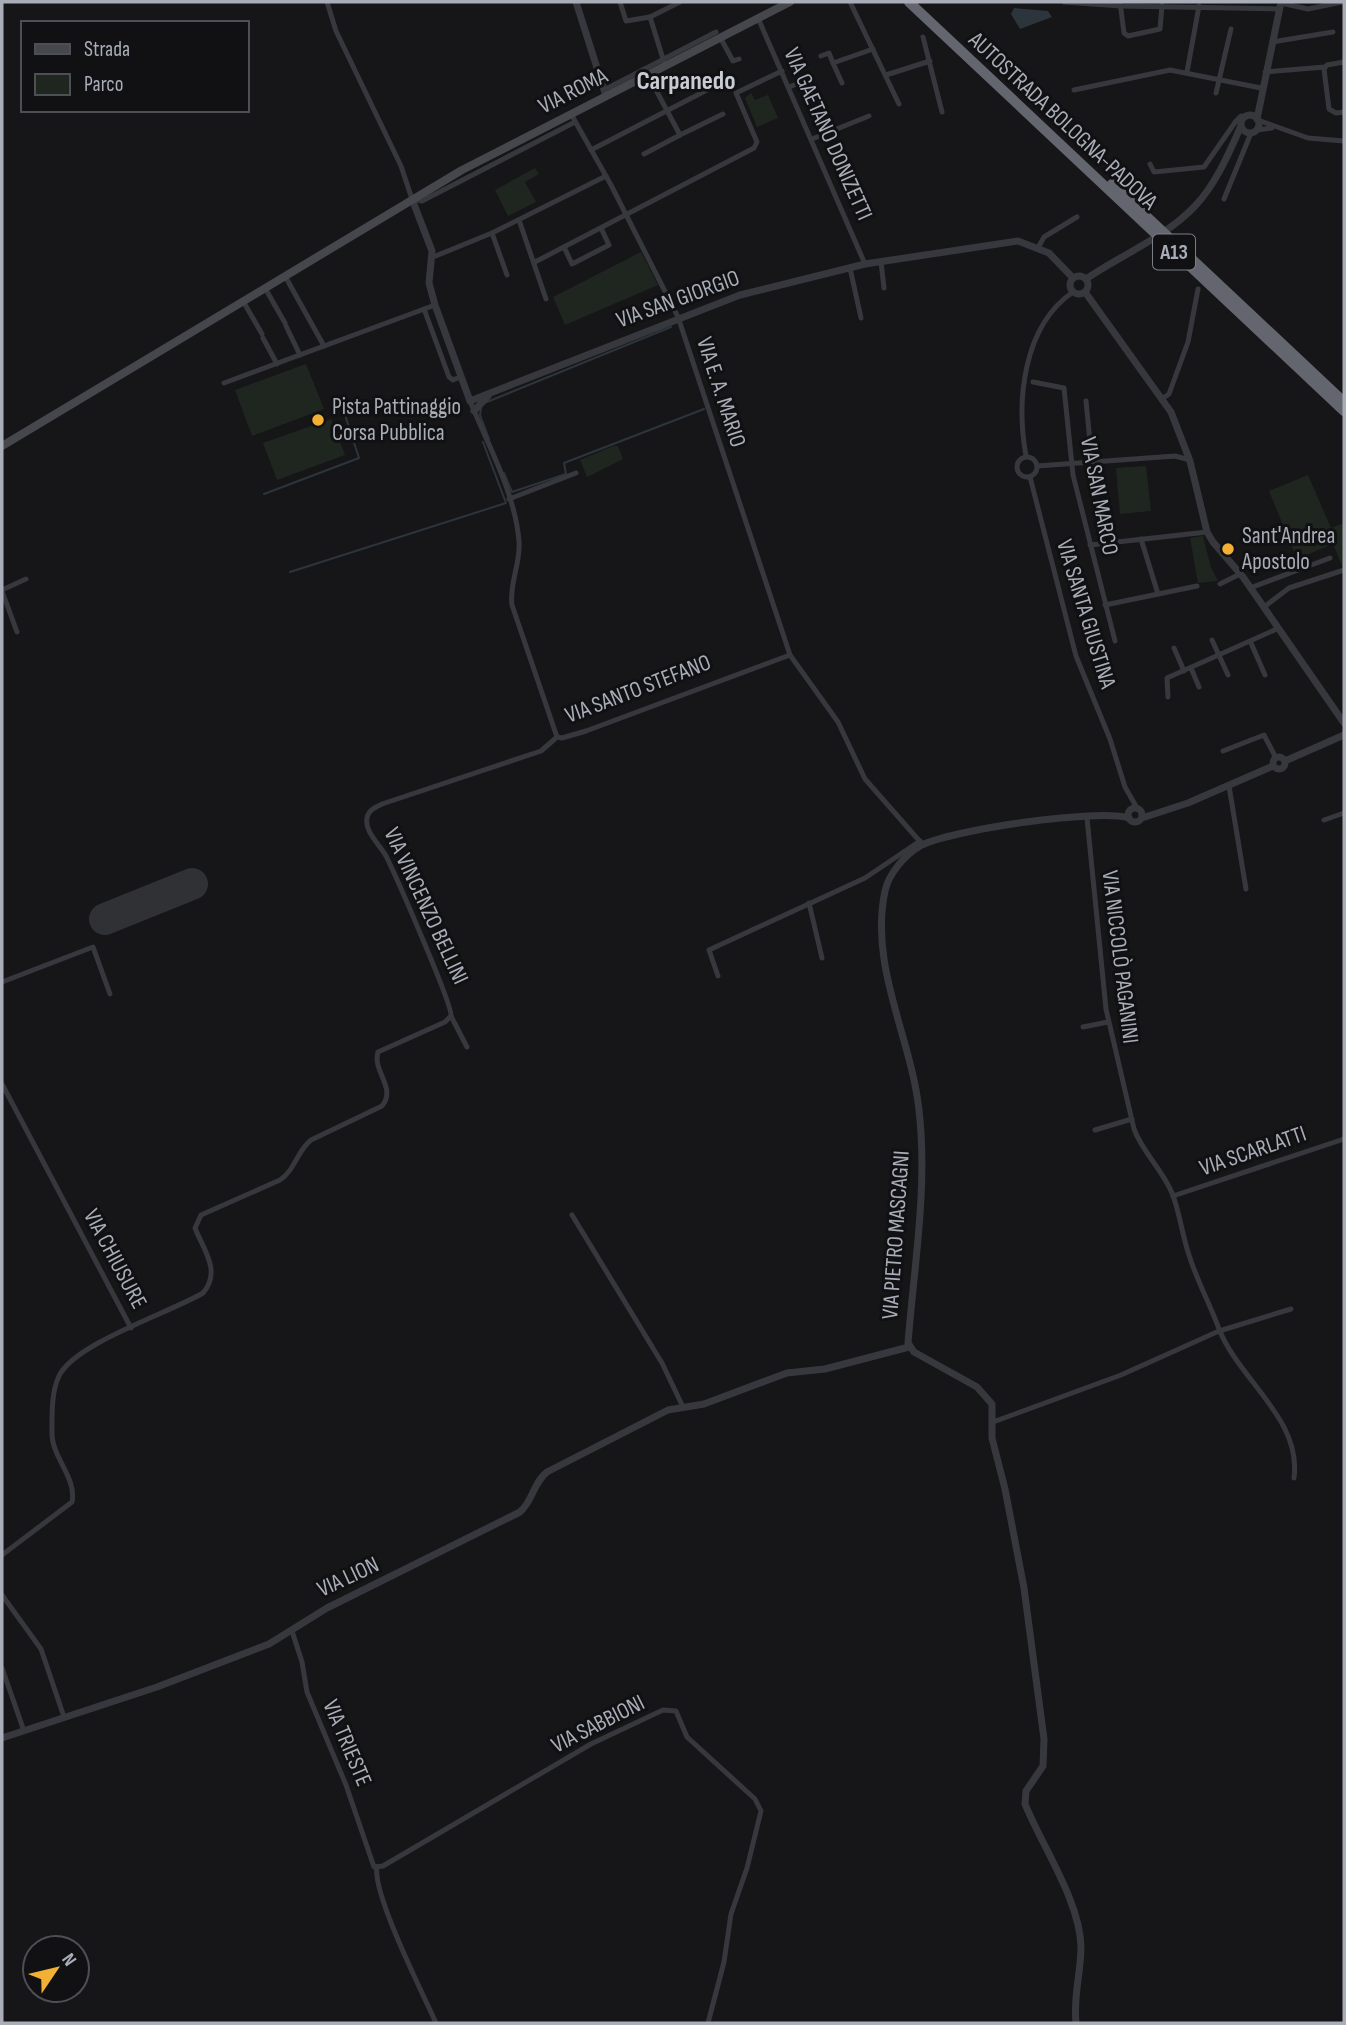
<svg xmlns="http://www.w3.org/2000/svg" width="1346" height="2025" font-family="'Sofia Sans Condensed',sans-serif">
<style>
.green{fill:#1e261f}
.water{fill:#2c353c}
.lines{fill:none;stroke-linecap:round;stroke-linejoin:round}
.stream{stroke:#2c353c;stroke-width:2}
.runway{stroke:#303135;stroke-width:32}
.minor{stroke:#37383d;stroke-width:5}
.tertiary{stroke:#37383d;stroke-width:7}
.secondary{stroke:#45474d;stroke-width:8}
.motorway{stroke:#63666e;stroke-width:10}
.poi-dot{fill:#f2b134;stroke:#111113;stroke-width:2.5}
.labels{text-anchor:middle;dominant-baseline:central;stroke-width:6;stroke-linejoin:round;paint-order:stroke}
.shield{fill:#111113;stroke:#7b7e86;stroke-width:2}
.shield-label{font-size:21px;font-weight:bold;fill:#a8adb8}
.street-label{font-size:23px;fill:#a8adb8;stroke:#111113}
.poi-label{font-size:23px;fill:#a8adb8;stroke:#111113;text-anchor:start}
.quarter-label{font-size:26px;font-weight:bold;fill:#c9ccd4;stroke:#111113}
</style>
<rect width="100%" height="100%" fill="#161618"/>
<g class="green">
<polygon points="751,93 755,100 768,95 778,118 757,127 745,98"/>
<polygon points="535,168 539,174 525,182 536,202 508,216 495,190"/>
<polygon points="641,252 658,285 565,325 553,297"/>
<polygon points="306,364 324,409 252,436 235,390"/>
<polygon points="331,419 345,455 277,480 263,443"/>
<polygon points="613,446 618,446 623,459 587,477 580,460"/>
<polygon points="1146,466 1151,511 1120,514 1116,468"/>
<polygon points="1308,475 1331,528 1344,523 1344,565 1342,566 1333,544 1297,559 1269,491"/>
<polygon points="1203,536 1211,568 1218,581 1198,583 1190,538"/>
</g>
<polygon class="water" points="1014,8 1048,11 1052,17 1020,29 1011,14"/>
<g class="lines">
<g class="stream">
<polyline points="487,402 671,327"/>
<polyline points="481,408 480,415 489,439"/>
<polyline points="504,473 512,492 566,474 564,463 704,409"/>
<polyline points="264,494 359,458 342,406"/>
<polyline points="290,572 506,503 483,442"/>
</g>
<polyline class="runway" points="105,919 192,884"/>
<g class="minor">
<polyline points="327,2 336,31 401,166 412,199 422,201 575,122"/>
<polyline points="620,2 626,21 650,17 664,62"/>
<polyline points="850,2 899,104"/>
<polyline points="1064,2 1121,6 1280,9"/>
<polyline points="1120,2 1124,33 1128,36 1160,29 1162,5"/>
<polyline points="1281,3 1308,9 1342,2"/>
<polyline points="650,17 680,2"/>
<polyline points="758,18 865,264"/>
<polyline points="720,37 733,61 739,59"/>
<polyline points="923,37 942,112"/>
<polyline points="1272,42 1333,32"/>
<polyline points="821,56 829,53 833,63"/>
<polyline points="1344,62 1327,65 1324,69 1329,109 1336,113 1344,112"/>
<polyline points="1187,72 1199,6"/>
<polyline points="1265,72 1325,67"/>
<polyline points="648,75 680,135 723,114"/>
<polyline points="886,75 930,61"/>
<polyline points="842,83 833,63 873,49"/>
<polyline points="789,87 804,81"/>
<polyline points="604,90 716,32"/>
<polyline points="1074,90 1170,70 1261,88"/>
<polyline points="1216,93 1231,29"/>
<polyline points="571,114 611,185 678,317 790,655 838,722 865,779 923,845"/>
<polyline points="1258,120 1308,138 1344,141"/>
<polyline points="1257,130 1272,128"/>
<polyline points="812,139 869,116"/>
<polyline points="591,150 707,90"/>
<polyline points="644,154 680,135"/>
<polyline points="1150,164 1154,172 1204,167 1236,121 1241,116 1246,117"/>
<polyline points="1224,199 1251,133"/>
<polyline points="519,220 546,299"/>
<polyline points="492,233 507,275"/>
<polyline points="1039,246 1044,237 1077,217"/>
<polyline points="564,247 572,264 609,245 601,228"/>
<polyline points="433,257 492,233 606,176"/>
<polyline points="535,262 754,148 757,142 736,93 782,71"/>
<polyline points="881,262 884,288"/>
<polyline points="850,268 861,318"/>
<polyline points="285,276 324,346"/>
<polyline points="265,288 285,323"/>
<polyline points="243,301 262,334"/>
<polyline points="424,309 449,377 453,380 460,377"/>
<polyline points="286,326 300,355"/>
<polyline points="263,338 277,364"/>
<polyline points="1033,382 1064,388 1073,475 1115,641"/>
<polyline points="224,383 435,305"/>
<polyline points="1163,398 1169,394 1188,342 1198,289"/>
<path d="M470,401C488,445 515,493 519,541C521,563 509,583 512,605L557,737"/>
<polyline points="1086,401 1092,462"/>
<path d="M1026,456C1016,401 1023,326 1073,292"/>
<circle cx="1027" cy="467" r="10"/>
<polyline points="1037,466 1175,456 1190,460"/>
<polyline points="1030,477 1076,656 1110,739 1125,787 1137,808"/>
<polyline points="509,499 576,473"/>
<polyline points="1141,539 1158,594"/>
<polyline points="1090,545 1207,532"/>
<polyline points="1220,584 1240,574"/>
<polyline points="1250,588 1330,558"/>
<polyline points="2,590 26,579"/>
<polyline points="2,591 17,632"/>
<polyline points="1105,605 1197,586"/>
<polyline points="1264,607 1289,588 1344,570"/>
<polyline points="1212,640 1228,675"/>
<polyline points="1251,643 1265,675"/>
<polyline points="1174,648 1184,671"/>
<polyline points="1191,668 1199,687"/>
<polyline points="1168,697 1167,678 1279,628"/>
<polyline points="557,737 562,738 586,731 790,655"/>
<polyline points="1223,751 1264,735 1276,758"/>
<polyline points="1229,786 1246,889"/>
<path d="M1087,818L1106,1009L1134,1129C1143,1153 1162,1169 1172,1193C1180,1213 1182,1235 1189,1255C1197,1281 1210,1304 1219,1329C1239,1380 1302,1419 1294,1478"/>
<polyline points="1324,820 1344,813"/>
<polyline points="809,903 822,958"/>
<polyline points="718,976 709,950 865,878 920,841"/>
<polyline points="2,982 93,947 110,994"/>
<polyline points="1083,1027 1108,1022"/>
<path d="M467,1047L451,1016C453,1006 395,874 386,856C380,845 364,831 367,818C368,810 376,807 382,804L541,751L557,737"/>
<polyline points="2,1084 131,1328"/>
<polyline points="1095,1130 1132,1119"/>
<polyline points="1173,1196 1344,1139"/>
<polyline points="572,1215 662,1363 683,1407"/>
<polyline points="993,1422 1121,1375 1219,1331 1291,1309"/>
<path d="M2,1555L72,1502C77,1479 53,1458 52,1435C52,1418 51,1392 59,1376C75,1343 169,1313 203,1293C222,1271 203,1249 195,1228L201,1215L280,1180C295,1170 297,1151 311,1140L382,1106C397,1088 372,1071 378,1052L445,1022L451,1016"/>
<polyline points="2,1595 41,1649 64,1717"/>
<polyline points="292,1631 302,1662 307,1692 346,1785 374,1867 383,1866 591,1744 663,1710 676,1711 687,1737 755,1799 761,1811 747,1868 731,1914 724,1962 708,2023"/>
<polyline points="2,1668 24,1731"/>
<path d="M377,1867C372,1893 423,1994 436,2023"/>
</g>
<g class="tertiary">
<polyline points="576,2 606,96"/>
<circle cx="1250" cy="124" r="9"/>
<polyline points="1257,119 1281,2"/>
<polyline points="412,199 432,251 429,283 435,305 470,401 740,295 865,264 1018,241 1049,253 1073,278"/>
<circle cx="1079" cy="285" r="9"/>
<path d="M1086,279C1121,255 1166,237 1195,206C1216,184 1229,153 1241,126"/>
<polyline points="1085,292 1171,412 1190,461 1207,532 1213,542 1243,577 1344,723"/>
<polyline points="474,411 488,396"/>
<circle cx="1279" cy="763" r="6"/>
<polyline points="1285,761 1344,735"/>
<circle cx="1135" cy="815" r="7"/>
<polyline points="1142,818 1188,803 1273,766"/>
<path d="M2,1738L157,1687L269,1644L327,1608L520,1512C533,1501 533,1483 547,1472L668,1410L704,1404L787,1373L825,1369L909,1347"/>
<path d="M1076,2023C1073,1997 1081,1972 1081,1947C1080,1901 1042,1846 1025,1804L1026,1791L1043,1766L1044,1739L1024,1588L1005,1489L992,1438V1404L977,1387L914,1352L908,1343C914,1266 928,1187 919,1110C911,1037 869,966 885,891C889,873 905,855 920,846C949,830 1099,808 1129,818"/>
</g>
<polyline class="secondary" points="2,446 462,170 790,2"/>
<g class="motorway">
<polyline points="909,2 1344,411"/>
<polyline points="1112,184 1344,402"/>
</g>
</g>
<g class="poi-dot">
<circle cx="318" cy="420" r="7"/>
<circle cx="1228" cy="549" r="7"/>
</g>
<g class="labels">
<rect class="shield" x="1153" y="234.5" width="42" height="35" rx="5"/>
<g class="shield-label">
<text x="1174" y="252">A13</text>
</g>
<g class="street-label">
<text transform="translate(573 91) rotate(-27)">VIA ROMA</text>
<text transform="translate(1063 121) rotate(43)">AUTOSTRADA BOLOGNA-PADOVA</text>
<text transform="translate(828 134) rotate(66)">VIA GAETANO DONIZETTI</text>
<text transform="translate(678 299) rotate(-20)">VIA SAN GIORGIO</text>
<text transform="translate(721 392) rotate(72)">VIA E. A. MARIO</text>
<text transform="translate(1099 496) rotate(79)">VIA SAN MARCO</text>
<text transform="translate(1086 614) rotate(73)">VIA SANTA GIUSTINA</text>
<text transform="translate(638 689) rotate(-21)">VIA SANTO STEFANO</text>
<text transform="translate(426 906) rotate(65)">VIA VINCENZO BELLINI</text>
<text transform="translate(1120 957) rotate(83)">VIA NICCOLÒ PAGANINI</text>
<text transform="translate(1253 1151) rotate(-19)">VIA SCARLATTI</text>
<text transform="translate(896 1235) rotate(-86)">VIA PIETRO MASCAGNI</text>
<text transform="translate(115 1259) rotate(62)">VIA CHIUSURE</text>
<text transform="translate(348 1577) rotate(-25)">VIA LION</text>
<text transform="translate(598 1724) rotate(-27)">VIA SABBIONI</text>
<text transform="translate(347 1743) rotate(67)">VIA TRIESTE</text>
</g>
<g class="poi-label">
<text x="332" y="407">Pista Pattinaggio<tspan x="332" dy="26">Corsa Pubblica</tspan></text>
<text x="1242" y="536">Sant'Andrea<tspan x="1242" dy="26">Apostolo</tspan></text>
</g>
<g class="quarter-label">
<text x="686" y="81">Carpanedo</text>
</g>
</g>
<rect width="1346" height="2025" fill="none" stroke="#a8adb8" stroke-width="7"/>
<rect x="21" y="21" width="228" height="91" fill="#111113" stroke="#4d4f55" stroke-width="2"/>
<rect x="35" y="44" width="35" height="10" fill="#45474d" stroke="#4d4f55" stroke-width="2"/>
<text x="84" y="56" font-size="21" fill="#a8adb8">Strada</text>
<rect x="35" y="74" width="35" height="21" fill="#1e261f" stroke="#4d4f55" stroke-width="2"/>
<text x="84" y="91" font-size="21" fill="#a8adb8">Parco</text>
<g transform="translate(56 1969) rotate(55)"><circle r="33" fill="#111113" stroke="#4d4f55" stroke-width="2"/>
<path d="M0-5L12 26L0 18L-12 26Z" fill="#f2b134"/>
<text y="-10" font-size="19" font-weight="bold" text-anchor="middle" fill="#a8adb8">N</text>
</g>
</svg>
